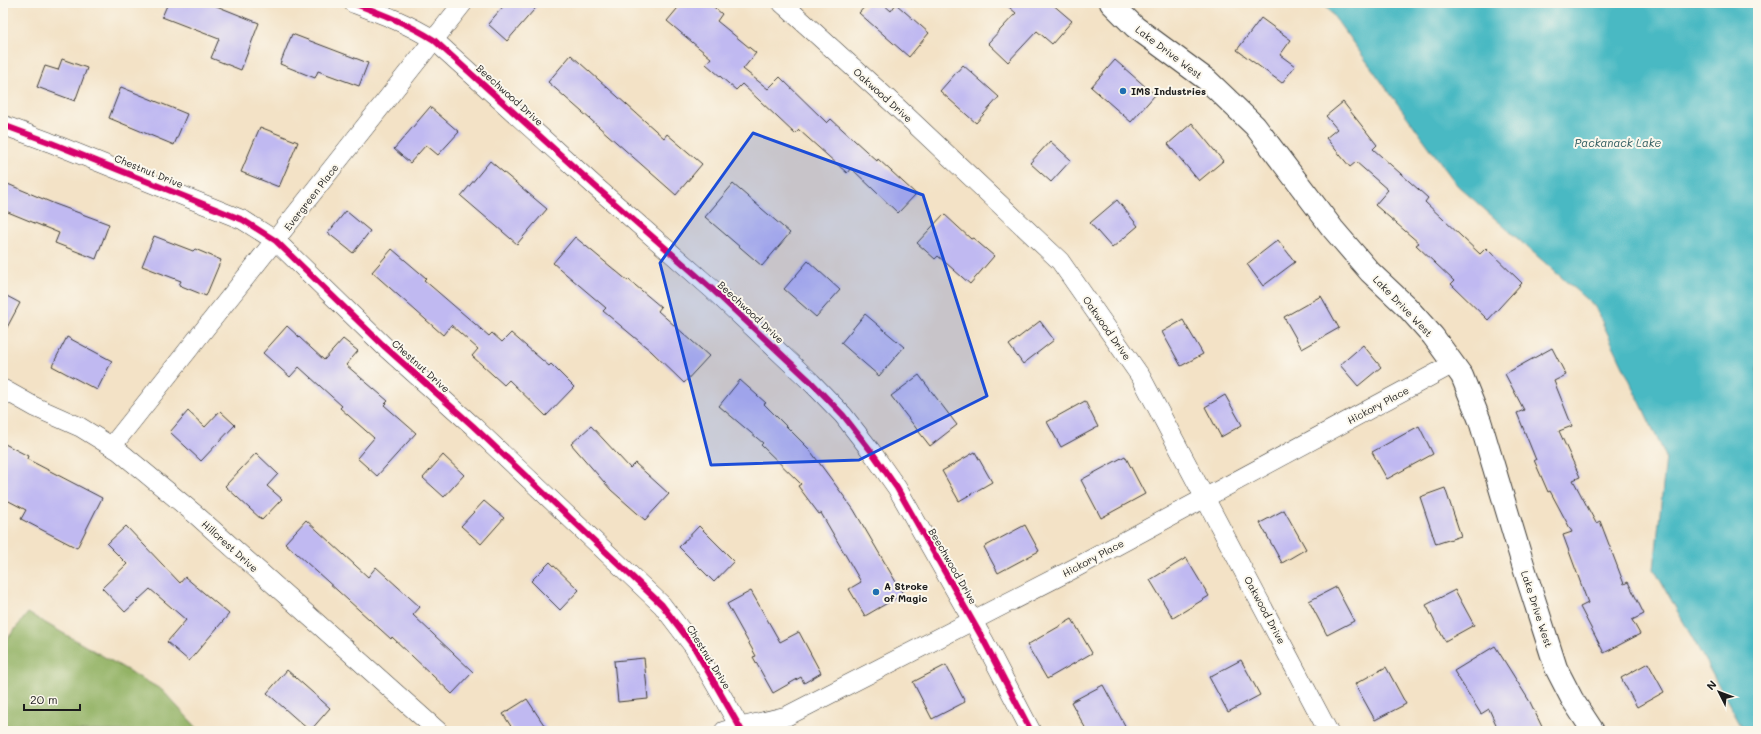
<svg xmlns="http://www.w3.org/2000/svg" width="1761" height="734" font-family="Mali,sans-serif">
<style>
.forest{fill:#93b265;stroke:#586740}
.water{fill:#4ab9c3;stroke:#336a70}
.building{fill:#c0b9f1}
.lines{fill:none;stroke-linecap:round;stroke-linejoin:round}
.minor-casing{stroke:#3c3a36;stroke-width:20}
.tertiary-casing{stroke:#3c3a36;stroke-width:24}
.minor{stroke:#fff;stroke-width:19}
.tertiary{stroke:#fff;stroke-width:22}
.cycleway-casing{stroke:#fbf7ec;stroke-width:8}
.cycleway{stroke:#d6006c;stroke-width:6}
.marked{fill:#1d4ed8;fill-opacity:0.2;stroke:#1d4ed8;stroke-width:3;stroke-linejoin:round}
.poi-dot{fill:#1f6fb2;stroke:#fbf7ec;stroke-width:1.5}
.labels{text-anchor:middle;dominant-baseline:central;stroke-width:4;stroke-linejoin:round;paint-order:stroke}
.street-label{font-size:10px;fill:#1c1c1c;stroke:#fbf7ec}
.poi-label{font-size:10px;font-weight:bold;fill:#1c1c1c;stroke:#fbf7ec;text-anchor:start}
.water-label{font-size:11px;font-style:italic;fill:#2e5b5f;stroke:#fbf7ec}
</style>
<rect width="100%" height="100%" fill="#fbf7ec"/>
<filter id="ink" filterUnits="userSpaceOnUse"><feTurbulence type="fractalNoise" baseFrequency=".025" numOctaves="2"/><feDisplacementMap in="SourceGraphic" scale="8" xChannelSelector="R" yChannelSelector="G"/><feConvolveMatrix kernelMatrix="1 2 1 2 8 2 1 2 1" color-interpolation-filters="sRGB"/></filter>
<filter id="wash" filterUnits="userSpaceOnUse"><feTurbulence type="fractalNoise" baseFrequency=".012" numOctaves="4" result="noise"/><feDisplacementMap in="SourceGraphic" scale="16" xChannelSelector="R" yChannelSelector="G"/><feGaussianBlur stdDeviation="0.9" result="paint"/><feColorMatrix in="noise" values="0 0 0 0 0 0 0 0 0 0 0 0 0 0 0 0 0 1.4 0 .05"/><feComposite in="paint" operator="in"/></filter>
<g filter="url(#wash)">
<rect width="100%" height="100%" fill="#f3e2c6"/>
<polygon class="forest" points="28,613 162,690 200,731 3,731 3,644"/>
<polygon class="water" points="1324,3 1758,3 1758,731 1744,731 1654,569 1666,457 1595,307 1457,185"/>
<g id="blocks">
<g class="building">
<polygon points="168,3 209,3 259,23 241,70 211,58 219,39 162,17"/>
<polygon points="506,3 540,3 507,41 488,24"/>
<polygon points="682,3 709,3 722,14 717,21 756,53 743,69 768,89 780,77 827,123 831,119 877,161 878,159 916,194 898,213 851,168 847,173 799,130 795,134 742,84 736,90 706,64 711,58 667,21"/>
<polygon points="868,3 882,3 891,11 896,4 929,33 909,57 859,13"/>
<polygon points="1004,3 1051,3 1072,21 1052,44 1037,31 1008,62 988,43 1016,13"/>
<polygon points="1261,18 1291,40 1280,55 1295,66 1282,83 1237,50"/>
<polygon points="292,34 368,63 359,86 318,71 315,78 280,64"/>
<polygon points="571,55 664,138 667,134 702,164 676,195 548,82"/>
<polygon points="62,59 87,68 75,101 37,87 45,66 58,70"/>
<polygon points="1115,60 1155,95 1131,122 1091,87"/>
<polygon points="963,65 999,97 976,123 940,91"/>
<polygon points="121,87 187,114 174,145 109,118"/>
<polygon points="1343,102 1377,145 1373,149 1428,198 1425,202 1480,254 1486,248 1522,283 1488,320 1451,284 1454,281 1416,245 1419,243 1375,205 1388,190 1356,162 1350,167 1326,138 1337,129 1326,116"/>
<polygon points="430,107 459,132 438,155 426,145 410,163 394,149"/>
<polygon points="1192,123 1223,161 1199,181 1168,144"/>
<polygon points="260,127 298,142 279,187 241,172"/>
<polygon points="1050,141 1071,160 1051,182 1030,163"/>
<polygon points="490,161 547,209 517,244 461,196"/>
<polygon points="3,182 55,204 109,224 96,259 55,243 59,233 3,210"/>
<polygon points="733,184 790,233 762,266 705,217"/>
<polygon points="1117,200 1138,226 1112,248 1090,223"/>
<polygon points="346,211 370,231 353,253 328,233"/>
<polygon points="944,214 971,239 973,238 994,256 970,284 938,256 935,259 917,243"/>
<polygon points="154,236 193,251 195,249 221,260 206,296 179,285 181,281 142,266"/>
<polygon points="575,237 628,281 629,280 661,307 658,311 709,356 684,383 651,351 603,311 606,308 553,263"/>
<polygon points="1278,240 1295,262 1263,286 1247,264"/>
<polygon points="392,249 426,278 424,280 489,336 492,333 502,342 511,333 549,366 551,364 574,387 546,416 509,380 504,385 472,356 478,349 451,325 443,335 372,272"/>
<polygon points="808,261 840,290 816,317 784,289"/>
<polygon points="3,294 20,303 3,335"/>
<polygon points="1321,296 1339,328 1302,349 1284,317"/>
<polygon points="865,314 904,347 879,376 841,343"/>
<polygon points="1183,320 1203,354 1181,366 1162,332"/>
<polygon points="1040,321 1054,340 1023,364 1009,345"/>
<polygon points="287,326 324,360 343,339 358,351 346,365 388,401 384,405 416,433 377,476 357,458 374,438 340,408 342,406 299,367 290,377 263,353"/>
<polygon points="67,337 112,361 97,390 52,366"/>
<polygon points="1363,345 1381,367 1358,386 1340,365"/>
<polygon points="1552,348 1566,375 1554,381 1572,426 1559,431 1580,477 1573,480 1596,523 1600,521 1624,584 1628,582 1644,614 1632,620 1640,634 1604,653 1580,607 1588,603 1563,535 1572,532 1550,491 1548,492 1534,460 1536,460 1517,413 1524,410 1505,374"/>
<polygon points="919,375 957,425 930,446 891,396"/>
<polygon points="740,380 766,403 764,404 809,449 854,510 903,594 865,616 849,589 861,582 821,513 819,514 798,486 801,484 761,445 763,443 719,406"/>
<polygon points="1225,395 1242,425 1221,437 1205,407"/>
<polygon points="1085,401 1098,427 1061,447 1047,422"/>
<polygon points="188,411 205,427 220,411 235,425 201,461 170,432"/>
<polygon points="591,426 630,468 635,463 669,494 645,520 611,490 571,444"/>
<polygon points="1419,426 1433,454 1387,479 1372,452"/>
<polygon points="3,443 28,456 27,459 102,498 77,548 21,519 26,510 3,498"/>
<polygon points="975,452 992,482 959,501 942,471"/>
<polygon points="256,453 278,474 267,486 282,499 262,520 225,486"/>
<polygon points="443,455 464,475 444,497 423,478"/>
<polygon points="1125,456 1145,494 1101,518 1081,480"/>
<polygon points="1445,488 1461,536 1436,544 1420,497"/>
<polygon points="484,501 504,518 481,544 461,526"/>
<polygon points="1284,510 1306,549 1282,563 1260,523"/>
<polygon points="306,520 368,577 376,567 420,607 413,615 473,672 452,694 392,637 391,639 285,543"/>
<polygon points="1025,525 1039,551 998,573 984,547"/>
<polygon points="126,526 180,583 185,577 229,614 189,661 167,642 186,620 150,589 125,612 102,588 127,564 107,544"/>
<polygon points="699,526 734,561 714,582 679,547"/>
<polygon points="1186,558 1209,596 1173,618 1150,580"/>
<polygon points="550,562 579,590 560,610 531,581"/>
<polygon points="1336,587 1354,621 1327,635 1309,601"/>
<polygon points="1455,590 1474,625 1445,641 1426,605"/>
<polygon points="751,591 780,642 799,632 821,673 804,683 801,677 773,693 753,657 756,656 727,604"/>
<polygon points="1072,619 1092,653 1047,679 1027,645"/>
<polygon points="1495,646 1530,702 1544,731 1499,731 1489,709 1481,714 1454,671"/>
<polygon points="644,658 648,699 618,702 614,661"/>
<polygon points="1241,660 1260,695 1228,712 1209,677"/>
<polygon points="1648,663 1664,692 1637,707 1621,678"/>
<polygon points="946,665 965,702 932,719 913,682"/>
<polygon points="1386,667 1406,704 1375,720 1355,684"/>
<polygon points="287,670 330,708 310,731 267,693"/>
<polygon points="1103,685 1128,731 1087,731 1071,702"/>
<polygon points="527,699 548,731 514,731 503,714"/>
</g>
</g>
</g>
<g filter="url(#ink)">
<use href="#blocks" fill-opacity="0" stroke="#3c3a36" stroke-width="1"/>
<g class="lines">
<g class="minor-casing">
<g id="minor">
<path d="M353,3C382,14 409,24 434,40L596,187L712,289L811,382L843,415L871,451L897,488L984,641L1031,731"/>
<polyline points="782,3 899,109 1060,261 1141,377 1328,731"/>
<polyline points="3,125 49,142 243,220 276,241 385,347 473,426 662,605 694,647 742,731"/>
<polyline points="3,389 35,407 80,427 119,451 195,514 438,731"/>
<polyline points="112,446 463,3"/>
<polyline points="724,731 787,716 1075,568 1453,364"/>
</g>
</g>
<g class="tertiary-casing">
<polyline id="tertiary" points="1111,3 1135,27 1207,80 1255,126 1333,229 1370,272 1407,307 1433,336 1462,376 1480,421 1525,571 1556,668 1572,699 1593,731"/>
</g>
<use href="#minor" class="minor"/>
<use href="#tertiary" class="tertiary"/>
<g class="cycleway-casing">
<g id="cycleway">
<path d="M353,3C382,14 409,24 434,40L596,187L712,289L811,382L843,415L871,451L897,488L984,641L1031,731"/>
<polyline points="3,125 49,142 243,220 276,241 385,347 473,426 662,605 694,647 742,731"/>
</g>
</g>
<use href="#cycleway" class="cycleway"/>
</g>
</g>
<path class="marked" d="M753,133L923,195L987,396L859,460L711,465L660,263Z"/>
<g class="poi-dot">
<circle cx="1123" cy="91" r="4"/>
<circle cx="876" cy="592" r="4"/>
</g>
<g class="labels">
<g class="street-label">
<text transform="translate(1169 52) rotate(37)">Lake Drive West</text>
<text transform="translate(510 95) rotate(42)">Beechwood Drive</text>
<text transform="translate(883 95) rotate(42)">Oakwood Drive</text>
<text transform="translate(149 171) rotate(22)">Chestnut Drive</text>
<text transform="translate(311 197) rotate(-52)">Evergreen Place</text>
<text transform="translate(1403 306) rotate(46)">Lake Drive West</text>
<text transform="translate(751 312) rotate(43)">Beechwood Drive</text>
<text transform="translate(1107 328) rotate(55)">Oakwood Drive</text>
<text transform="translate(421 366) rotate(42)">Chestnut Drive</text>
<text transform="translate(1378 405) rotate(-28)">Hickory Place</text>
<text transform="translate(230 546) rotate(42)">Hillcrest Drive</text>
<text transform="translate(1093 558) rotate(-28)">Hickory Place</text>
<text transform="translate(953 566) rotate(60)">Beechwood Drive</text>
<text transform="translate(1537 609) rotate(72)">Lake Drive West</text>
<text transform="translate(1265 610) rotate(62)">Oakwood Drive</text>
<text transform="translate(709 657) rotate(58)">Chestnut Drive</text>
</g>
<g class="poi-label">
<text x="1131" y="91">IMS Industries</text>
<text x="884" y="586">A Stroke<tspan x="884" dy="12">of Magic</tspan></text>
</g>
<g class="water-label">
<text x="1618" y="142">Packanack Lake</text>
</g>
</g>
<rect width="1761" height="734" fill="none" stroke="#fbf7ec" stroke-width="16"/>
<g transform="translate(1719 692) rotate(312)" stroke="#fbf7ec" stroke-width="3" paint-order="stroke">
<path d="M0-3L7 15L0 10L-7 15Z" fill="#1c1c1c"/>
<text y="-6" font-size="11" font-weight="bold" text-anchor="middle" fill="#1c1c1c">N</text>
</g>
<path d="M24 704v6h56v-6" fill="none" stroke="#1c1c1c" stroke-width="2"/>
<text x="30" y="704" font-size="12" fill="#1c1c1c" stroke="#fbf7ec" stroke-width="3" paint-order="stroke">20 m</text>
</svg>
